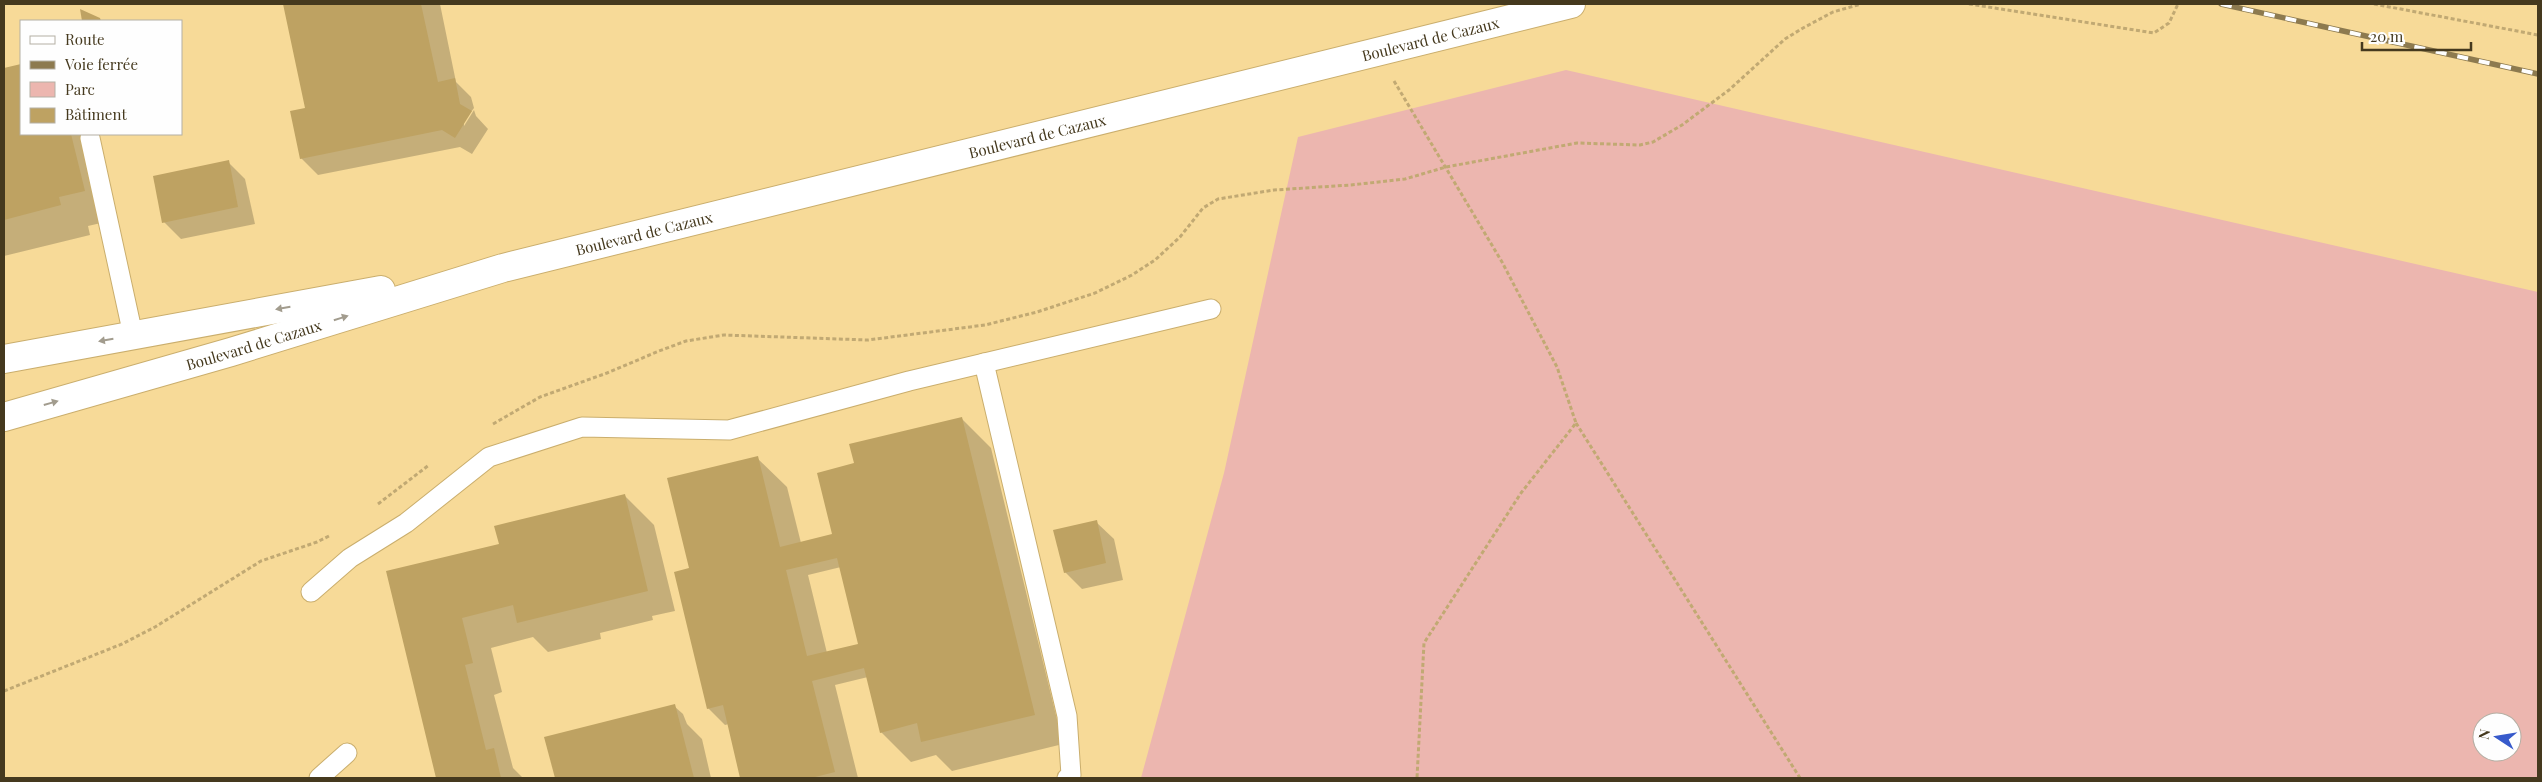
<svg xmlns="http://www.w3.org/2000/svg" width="2542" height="782" font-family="'Playfair Display',serif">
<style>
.green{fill:#ecb6af;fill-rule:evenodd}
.shadow{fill:#0003;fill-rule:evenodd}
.building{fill:#bea262;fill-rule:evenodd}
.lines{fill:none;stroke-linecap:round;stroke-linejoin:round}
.lane-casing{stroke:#caae6d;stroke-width:21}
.secondary-casing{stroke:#caae6d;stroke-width:30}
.path{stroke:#c1a973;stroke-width:3;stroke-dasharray:4 2.5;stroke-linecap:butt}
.lane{stroke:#fff;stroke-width:19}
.secondary{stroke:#fff;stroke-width:28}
.rail-casing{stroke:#8d7a4f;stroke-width:5.5}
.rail{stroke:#fefefe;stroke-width:4;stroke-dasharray:11;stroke-linecap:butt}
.oneway{fill:#a29c8e}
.labels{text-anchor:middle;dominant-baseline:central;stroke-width:4.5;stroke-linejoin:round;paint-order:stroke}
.street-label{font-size:15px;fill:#45391e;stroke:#fefefe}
</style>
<rect width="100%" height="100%" fill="#f7da98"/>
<path class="green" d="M1566,70L2538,292V778H1141L1224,473L1298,137ZM2482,722H2512V752H2482Z"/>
<g class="shadow">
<polygon points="285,4 440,4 456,82 471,97 474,108 464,121 464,126 474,110 476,116 488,129 472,154 460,147 318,175 301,158 307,112"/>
<polygon points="21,65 21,134 85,134 114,220 88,226 90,235 4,256 4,69"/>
<polygon points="228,162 245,179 255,224 181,239 164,222"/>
<path d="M962,419L991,448L1063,744L952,771L936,755L911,762L881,732L868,677L835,685L858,778H742L729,724L725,725L708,708L691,569L757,458L787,487L801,543L833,535L855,464ZM841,567L861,648L827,653L808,575Z"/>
<polygon points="624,495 654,525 675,611 652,616 653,620 600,633 601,639 548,652 533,637 491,648 502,692 494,695 513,768 523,778 437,778 387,572 500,545"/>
<polygon points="1096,522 1114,539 1123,580 1082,589 1065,572"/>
<polygon points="674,706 683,714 687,724 702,739 711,778 556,778 546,738"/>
</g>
<g class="building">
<polygon points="283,4 421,4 438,82 455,78 460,104 472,111 455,138 442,130 300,159 290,111 305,108"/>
<polygon points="80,9 100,18 101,21 82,21"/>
<polygon points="21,64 21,134 71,134 85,191 59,197 61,205 4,220 4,68"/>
<polygon points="229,160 238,207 162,223 153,176"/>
<path d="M962,417L1035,715L921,742L917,723L880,733L864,668L812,681L835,772L811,778H740L723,705L707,709L674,572L689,568L667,478L758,456L780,547L832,534L817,473L854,463L849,444ZM837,558L858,644L807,656L786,570Z"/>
<polygon points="625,494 648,591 517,623 513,605 462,618 473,663 465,665 486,750 494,748 501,778 436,778 386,571 499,544 494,526"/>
<polygon points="1097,520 1106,563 1064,573 1053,530"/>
<polygon points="675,704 694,778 555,778 544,737"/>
</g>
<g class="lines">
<g class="lane-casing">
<g id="lane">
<polyline points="90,138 133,335"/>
<polyline points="984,363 1067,716 1071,775 1067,778"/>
<polyline points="311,592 350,558 406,523 489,457 582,427 729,430 909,381 1211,309"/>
<polyline points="319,778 347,753"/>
</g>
</g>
<g class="secondary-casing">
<g id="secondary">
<polyline points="4,359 381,290"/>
<path id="s1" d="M4,417L231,352L503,268L1571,4"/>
</g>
</g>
<g class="path">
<polyline points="1969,4 2154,33 2169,23 2178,4"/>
<polyline points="2374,4 2538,35"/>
<polyline points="1394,81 1502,262 1557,367 1576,423 1521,493 1424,643 1417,778"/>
<polyline points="1576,423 1800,778"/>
<polyline points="493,424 540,397 607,373 659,351 686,341 724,335 868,340 985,325 1037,312 1095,293 1132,275 1155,260 1180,237 1203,208 1218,199 1274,190 1351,185 1405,179 1446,167 1577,143 1640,145 1653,142 1682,125 1729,90 1785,39 1803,28 1833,12 1861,4"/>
<polyline points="378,504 429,465"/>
<polyline points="4,691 122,644 155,627 261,561 317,542 331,535"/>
</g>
<use href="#lane" class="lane"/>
<use href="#secondary" class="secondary"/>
<g class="rail-casing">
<polyline id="rail" points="2221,4 2538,74"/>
</g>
<use href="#rail" class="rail"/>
</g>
<defs><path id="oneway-solid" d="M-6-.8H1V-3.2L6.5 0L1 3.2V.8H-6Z" transform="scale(1.25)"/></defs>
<g class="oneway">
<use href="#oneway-solid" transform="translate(283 308) rotate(170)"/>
<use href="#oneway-solid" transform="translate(341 318) rotate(-17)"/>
<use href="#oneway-solid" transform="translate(106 340) rotate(170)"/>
<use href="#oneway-solid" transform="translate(51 403) rotate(-16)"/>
</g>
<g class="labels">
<g class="street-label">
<text stroke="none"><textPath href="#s1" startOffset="1476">Boulevard de Cazaux</textPath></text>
<text stroke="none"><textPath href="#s1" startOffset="1071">Boulevard de Cazaux</textPath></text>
<text stroke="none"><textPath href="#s1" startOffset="666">Boulevard de Cazaux</textPath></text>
<text stroke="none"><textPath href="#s1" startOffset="260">Boulevard de Cazaux</textPath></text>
</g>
</g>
<rect width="2542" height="782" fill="none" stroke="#45391e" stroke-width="10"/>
<rect x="20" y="20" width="162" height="115" fill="#fefefe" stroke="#b4afa4"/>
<rect x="30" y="36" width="25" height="8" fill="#ffffff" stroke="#b4afa4"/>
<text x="65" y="45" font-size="15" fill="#45391e">Route</text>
<rect x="30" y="61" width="25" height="8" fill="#8d7a4f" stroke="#b4afa4"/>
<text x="65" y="70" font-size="15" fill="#45391e">Voie ferrée</text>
<rect x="30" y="82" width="25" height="15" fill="#ecb6af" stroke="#b4afa4"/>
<text x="65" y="95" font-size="15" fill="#45391e">Parc</text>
<rect x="30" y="108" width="25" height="15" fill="#bea262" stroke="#b4afa4"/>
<text x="65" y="120" font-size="15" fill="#45391e">Bâtiment</text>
<g transform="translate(2497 737) rotate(282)"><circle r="24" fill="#fefefe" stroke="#b4afa4"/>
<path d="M0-4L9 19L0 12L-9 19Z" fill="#375acb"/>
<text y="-8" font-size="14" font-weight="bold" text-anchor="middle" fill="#45391e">N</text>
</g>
<path d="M2362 42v8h109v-8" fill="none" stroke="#45391e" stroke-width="2.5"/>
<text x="2370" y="42" font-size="15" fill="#45391e" stroke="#fefefe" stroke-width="4" paint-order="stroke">20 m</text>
</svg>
